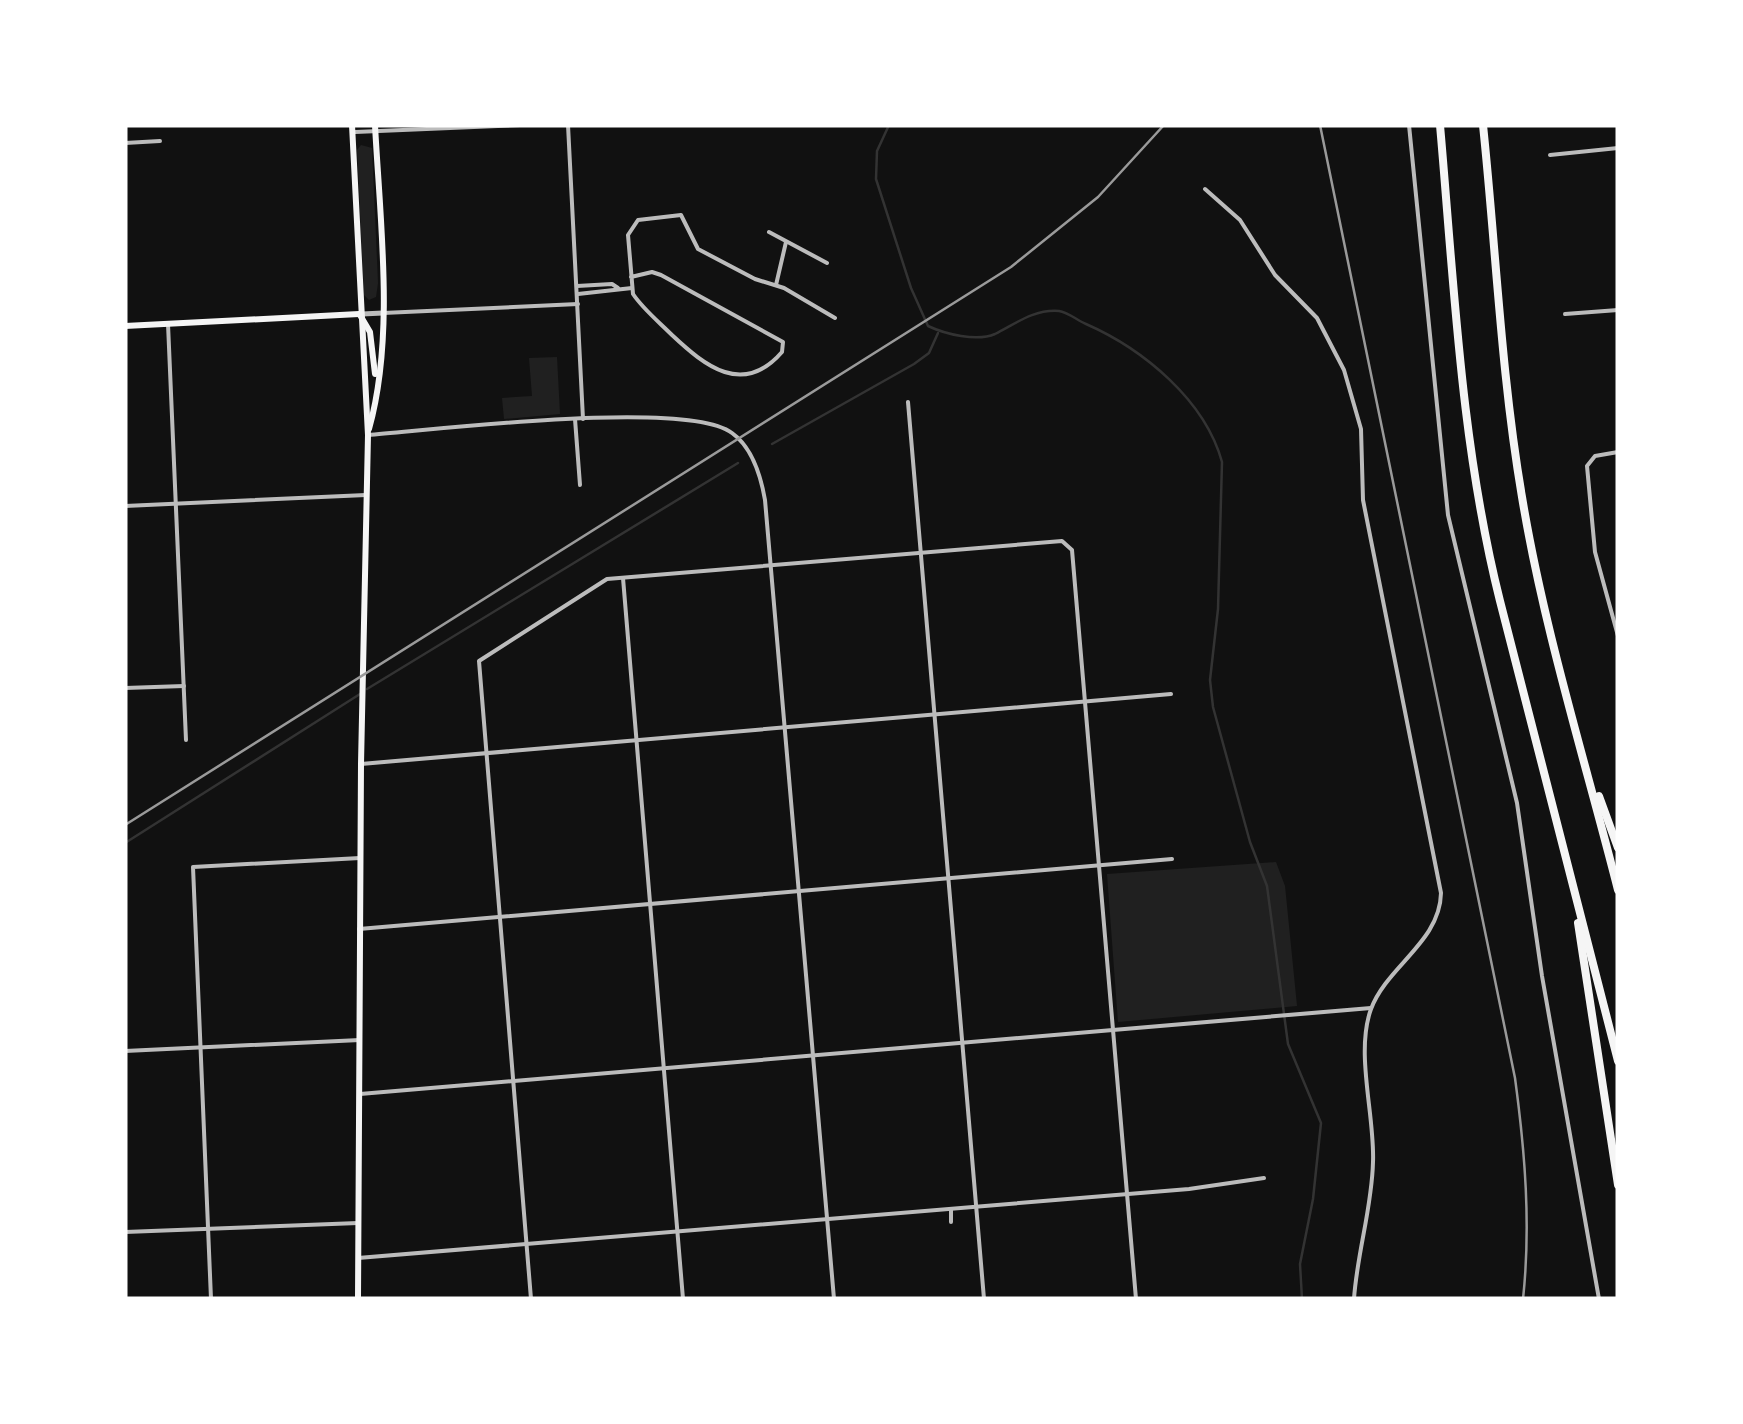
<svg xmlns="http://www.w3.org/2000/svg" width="1743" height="1424" font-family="Arial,sans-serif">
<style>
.green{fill:#202020}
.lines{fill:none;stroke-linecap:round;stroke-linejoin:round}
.stream{stroke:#333;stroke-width:2.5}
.minor{stroke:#bcbcbc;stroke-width:4}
.tertiary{stroke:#bcbcbc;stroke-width:5}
.secondary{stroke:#f5f5f5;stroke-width:6}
.motorway{stroke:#f5f5f5;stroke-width:8}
.rail{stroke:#9a9a9a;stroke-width:2.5}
</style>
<rect width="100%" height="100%" fill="#111"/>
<g class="green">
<polygon points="361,145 372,148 378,283 376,297 369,300 364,295 357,150"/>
<polygon points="557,357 560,414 504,419 502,398 532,396 529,358"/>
<polygon points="1276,862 1285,886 1297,1006 1118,1022 1107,874"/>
</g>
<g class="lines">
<g class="stream">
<path d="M889,125L877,151L876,179L911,288L928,326C945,334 977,342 995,334C1015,324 1034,309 1059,311C1068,312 1078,321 1086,324C1143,349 1205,400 1222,462L1218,609L1210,680L1213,707L1250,842L1267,886L1288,1044L1321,1123L1313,1199L1300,1264L1302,1299"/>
<polyline points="772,444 914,364 929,353 938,333"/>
<polyline points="367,689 738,463"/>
<polyline points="125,843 360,694"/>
</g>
<g class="minor">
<polyline points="568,125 583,419"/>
<polyline points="1409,125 1448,515 1517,803 1542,976 1599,1299"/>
<polyline points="355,132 520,125"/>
<polyline points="125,143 160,141"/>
<polyline points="1550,155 1618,148"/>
<path d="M1205,189L1240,220L1275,275L1317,318L1344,370L1361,429L1363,500L1441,893C1440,942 1387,966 1371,1009C1355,1053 1375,1116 1373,1162C1372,1208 1357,1253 1354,1299"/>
<polyline points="769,232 827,263"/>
<path d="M631,277L652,272L661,275L783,342L782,352C743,397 705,366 672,335C659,322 643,309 633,294L628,235L638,220L681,215L698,249L755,279L784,288L835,318"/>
<polyline points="776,285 786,242"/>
<polyline points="577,286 612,284 618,288"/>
<polyline points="578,294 632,288"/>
<polyline points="383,313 578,304"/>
<polyline points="1565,314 1618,310"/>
<polyline points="168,324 186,740"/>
<polyline points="908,402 984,1299"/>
<polyline points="575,419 580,485"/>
<path d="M368,435C435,430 686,399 732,433C753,448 761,477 765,500L834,1299"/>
<polyline points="1618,452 1595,456 1587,466 1595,552 1618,636"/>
<polyline points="125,506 366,495"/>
<polyline points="623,578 683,1299"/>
<polyline points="125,688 184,686"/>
<polyline points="361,764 1171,694"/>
<polyline points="359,929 1172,859"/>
<polyline points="125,1051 360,1040"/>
<polyline points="360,1094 1371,1008"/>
<polyline points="951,1209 951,1222"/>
<polyline points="125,1232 358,1223"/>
<polyline points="358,1258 1189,1189 1264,1178"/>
<polyline points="211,1299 193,867 360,858"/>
<polyline points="531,1299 479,661 607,579 1062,541 1072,550 1136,1299"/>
</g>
<polyline class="tertiary" points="362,314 383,313"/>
<g class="secondary">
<polyline points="352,125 368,435 361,764 358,1299"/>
<polyline points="360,315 370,332 375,374"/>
<polyline points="125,326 359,314"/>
<path d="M369,429C395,336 380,221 375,125"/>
</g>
<g class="motorway">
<path d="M1440,125C1454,284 1461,446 1500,601L1618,1061"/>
<path d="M1483,125C1496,249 1501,374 1522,497C1544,630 1585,760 1618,890"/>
<polyline points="1599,796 1618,848"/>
<polyline points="1578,923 1618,1185"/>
</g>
<g class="rail">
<path d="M1320,125L1515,1078C1525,1152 1531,1225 1523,1299"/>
<polyline points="125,825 1011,267 1098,197 1164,125"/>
</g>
</g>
<rect width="1743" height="1424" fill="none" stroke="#ffffff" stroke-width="255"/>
</svg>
